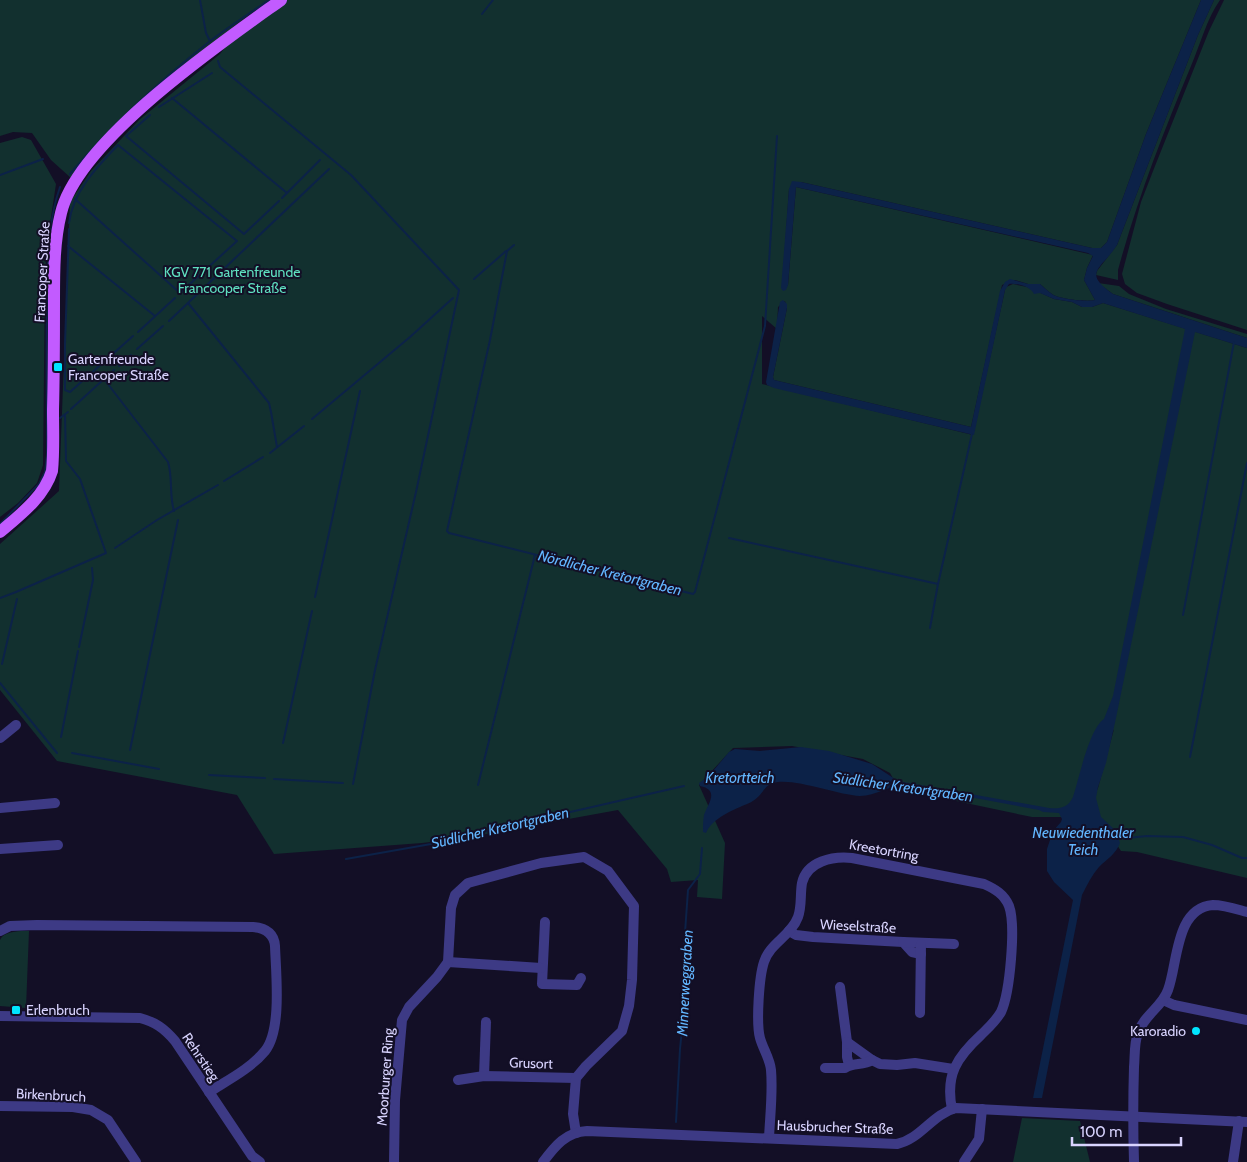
<svg xmlns="http://www.w3.org/2000/svg" width="1247" height="1162" font-family="Cabin,sans-serif">
<style>
.green{fill:#12302f}
.water{fill:#0c2248}
.lines{fill:none;stroke-linecap:round;stroke-linejoin:round}
.stream{stroke:#0c2248;stroke-width:2}
.minor{stroke:#3d3a85;stroke-width:10}
.major{stroke:#c25bff;stroke-width:12}
.poi-dot{fill:#00e5ff;stroke:#130f26;stroke-width:2}
.labels{text-anchor:middle;dominant-baseline:central;stroke-width:4;stroke-linejoin:round;paint-order:stroke}
.street-label{font-size:14px;fill:#d9d4ff;stroke:#130f26}
.park-label{font-size:14px;fill:#5fe0c0;stroke:#130f26}
.poi-label{font-size:14px;fill:#d9d4ff;stroke:#130f26;text-anchor:start}
.water-label{font-size:15px;font-style:italic;fill:#62b6ff;stroke:#130f26}
</style>
<rect width="100%" height="100%" fill="#130f26"/>
<g class="green">
<polygon points="0,0 269,0 234,26 71,178 51,160 32,133 13,132 0,136"/>
<path d="M287,0H1201L1146,134L1107,242L1101,248H1092L801,182L789,189L782,290L788,285L796,187L1093,255L1087,268L1084,280L1095,300C1087,302 1058,299 1052,294C1047,291 1044,287 1040,284H1028L1015,280L1002,285L971,427L774,380L773,377L787,308L785,301L778,307L777,329L762,316V384L973,435L1005,290L1006,287L1013,284L1027,287L1054,299L1072,302L1082,307H1092L1103,303L1247,348V878L1137,852L1121,851L1090,805L1098,788L1114,729L1066,817H1032L899,789L890,773L863,759L792,746L733,748L699,785L725,843L722,899L697,897L698,880L671,882L667,869L618,810L470,837L422,843L274,854L237,795L57,761L0,690V544L59,491L70,202L91,171L139,120L220,54L229,42Z"/>
<path d="M1214,0H1220C1207,18 1200,45 1191,66C1163,133 1137,200 1118,270V280L1096,275L1097,271L1117,245L1198,35Z"/>
<polygon points="1224,0 1247,0 1247,330 1167,304 1137,293 1125,284 1122,274 1141,202 1155,166 1209,31"/>
<polygon points="22,137 31,140 56,184 48,237 45,272 43,465 37,483 18,503 0,517 0,143"/>
<polygon points="1098,283 1119,286 1129,294 1166,309 1247,334 1247,338 1113,294"/>
<path d="M21,931H29L26,1008L0,1006V940C4,932 13,932 21,931Z"/>
<polygon points="1022,1118 1080,1121 1090,1162 1013,1162"/>
</g>
<path class="water" d="M1201,0H1214L1198,35L1117,245C1102,269 1081,272 1113,294L1247,338V348L1195,332L1116,718L1106,763L1098,787L1096,798L1101,817L1116,831L1120,843C1116,854 1107,859 1099,867C1092,875 1087,885 1082,895L1042,1098H1033L1073,900L1054,882L1047,871V849L1053,831L1061,822L1062,819L1059,813L1043,812L1039,810L905,785C889,785 876,796 860,796C837,795 793,777 773,783C766,785 763,792 759,796C754,801 748,804 742,806C729,812 712,819 706,833L703,832C703,826 703,820 704,815C708,804 720,790 700,786L699,783L708,777L729,752L735,749L760,751L801,747L829,751L872,764L898,781L1049,808C1060,809 1068,808 1073,797C1079,779 1089,729 1104,719L1113,696L1185,329L1103,303L1092,307H1082L1072,302L1054,299L1040,293L1034,294C1031,287 1018,283 1009,284L1005,290L974,435L774,388L767,385L766,382L780,302L783,300L787,304V308L773,377L774,380L971,427L1000,291L1005,282L1010,279L1028,284H1040C1044,287 1047,291 1052,294C1058,299 1087,302 1095,300L1084,280L1087,268L1093,256L1088,253L796,187L788,285L786,290L783,291L781,288L789,189L792,181L801,182L1092,248H1101L1107,242L1146,134Z"/>
<g class="lines">
<g class="stream">
<polyline points="200,0 206,33 210,41"/>
<polyline points="482,14 493,0"/>
<polyline points="218,61 220,67 351,175 459,290 416,492 375,670 353,784"/>
<polyline points="172,98 287,193"/>
<polyline points="159,107 212,73"/>
<polyline points="150,115 126,136 244,234 279,201"/>
<path d="M70,174C112,125 158,82 209,42C228,27 249,14 269,0"/>
<polyline points="0,175 43,159"/>
<polyline points="282,198 320,160"/>
<path d="M69,223C73,191 97,167 118,145L237,241L180,293L75,199"/>
<polyline points="69,229 65,343 65,390 70,392 133,336"/>
<polyline points="514,245 507,251 490,340 447,531 449,533 693,594 695,592 765,326 777,136"/>
<polyline points="68,246 155,316"/>
<polyline points="474,279 506,251"/>
<polyline points="188,303 269,403 271,412 277,447"/>
<polyline points="169,321 329,169"/>
<polyline points="138,332 175,298"/>
<polyline points="137,349 163,326"/>
<polyline points="119,366 131,355"/>
<path d="M104,379L168,462C173,478 169,495 174,511"/>
<polyline points="71,409 114,370"/>
<polyline points="60,418 68,412"/>
<polyline points="312,419 410,337 453,298"/>
<polyline points="270,453 304,426"/>
<polyline points="224,481 263,457"/>
<path d="M0,524L39,484L45,472L47,455C47,401 46,348 47,294C48,258 48,221 60,187"/>
<polyline points="729,538 938,584 972,434"/>
<polyline points="115,548 157,520 218,485"/>
<polyline points="315,597 360,391"/>
<polyline points="0,598 16,592 106,553 80,479 66,461 65,415"/>
<polyline points="1183,615 1234,342"/>
<polyline points="930,628 938,584"/>
<polyline points="79,647 93,580 92,568"/>
<polyline points="2,664 17,599"/>
<polyline points="0,683 57,753"/>
<polyline points="61,737 78,651"/>
<polyline points="283,743 312,611"/>
<polyline points="130,750 178,520"/>
<polyline points="72,753 159,769"/>
<polyline points="1190,757 1247,463"/>
<polyline points="209,775 265,778"/>
<polyline points="274,779 343,783"/>
<polyline points="478,785 535,555"/>
<polyline points="1116,836 1127,838 1147,836 1183,837 1212,845 1242,858 1247,858"/>
<polyline points="346,859 431,844 684,786"/>
<polyline points="676,1122 680,1049 686,989 684,947 688,890 700,874 702,848"/>
</g>
<g class="minor">
<polyline points="0,738 16,725"/>
<polyline points="0,808 55,803"/>
<polyline points="0,849 58,845"/>
<polyline points="545,922 542,984 577,985 581,978"/>
<path d="M0,931L10,926L37,925L253,927C265,928 274,933 275,946C276,974 282,1030 265,1051C250,1069 228,1080 209,1092"/>
<polyline points="789,931 796,935 813,937 903,942 912,952 921,954"/>
<polyline points="903,942 954,944"/>
<polyline points="448,962 541,968"/>
<polyline points="840,987 847,1042 847,1057 849,1065"/>
<polyline points="1163,1000 1174,1005 1247,1020"/>
<polyline points="920,1013 921,944"/>
<path d="M0,1016L140,1018C155,1022 164,1028 175,1041L252,1156L260,1162"/>
<polyline points="847,1042 872,1060 880,1064 897,1065 915,1063 953,1069"/>
<path d="M825,1068H845C853,1062 863,1066 872,1060"/>
<polyline points="484,1076 486,1022"/>
<polyline points="458,1080 484,1076 576,1078"/>
<polyline points="0,1106 73,1107 91,1110 108,1120 136,1162"/>
<path d="M769,1138C770,1116 773,1092 771,1070C770,1059 763,1049 760,1038C756,1023 759,977 764,962C770,943 791,936 798,917C802,906 800,894 802,883C807,861 833,856 852,858L984,884C995,889 1004,894 1009,906C1016,925 1010,993 1001,1012C996,1021 988,1028 981,1035C957,1057 945,1075 952,1109"/>
<polyline points="394,1162 395,1100 402,1020 409,1007 437,977 448,962 451,908 455,895 468,883 541,863 584,857 608,871 634,906 632,980 629,1006 622,1031 586,1066 576,1078 573,1114 576,1133"/>
<path d="M543,1162C555,1146 566,1132 587,1131L897,1144C921,1139 932,1114 956,1108L1247,1122"/>
<polyline points="964,1162 979,1139 982,1109"/>
<path d="M1134,1162C1133,1130 1133,1099 1134,1067C1135,1056 1134,1043 1138,1033C1144,1015 1162,1007 1168,990C1178,963 1175,908 1213,905C1224,905 1236,909 1247,912"/>
<polyline points="1233,1162 1239,1121"/>
</g>
<path class="major" d="M0,532C20,515 44,497 52,471C54,451 53,430 53,410C54,373 54,337 54,300C54,271 54,241 61,213C78,141 221,43 281,0"/>
</g>
<g class="poi-dot">
<rect x="53" y="362" width="10" height="10" rx="2.5"/>
<rect x="11" y="1005" width="10" height="10" rx="2.5"/>
<circle cx="1196" cy="1031" r="5"/>
</g>
<g class="labels">
<g class="street-label">
<text transform="translate(42 272) rotate(-87)">Francoper Straße</text>
<text transform="translate(884 850) rotate(10)">Kreetortring</text>
<text transform="translate(858 926) rotate(3)">Wieselstraße</text>
<text transform="translate(201 1057) rotate(56)">Rehrstieg</text>
<text transform="translate(531 1063) rotate(2)">Grusort</text>
<text transform="translate(385 1077) rotate(-86)">Moorburger Ring</text>
<text transform="translate(51 1095) rotate(3)">Birkenbruch</text>
<text transform="translate(835 1127) rotate(2)">Hausbrucher Straße</text>
</g>
<g class="park-label">
<text x="232" y="272">KGV 771 Gartenfreunde<tspan x="232" dy="16">Francooper Straße</tspan></text>
</g>
<g class="poi-label">
<text x="68" y="359">Gartenfreunde<tspan x="68" dy="16">Francoper Straße</tspan></text>
<text x="26" y="1010">Erlenbruch</text>
<text x="1186" y="1031" text-anchor="end">Karoradio</text>
</g>
<g class="water-label">
<text transform="translate(610 573) rotate(14)">Nördlicher Kretortgraben</text>
<text x="740" y="778">Kretortteich</text>
<text transform="translate(903 787) rotate(8)">Südlicher Kretortgraben</text>
<text transform="translate(500 828) rotate(-13)">Südlicher Kretortgraben</text>
<text x="1083" y="833">Neuwiedenthaler<tspan x="1083" dy="17">Teich</tspan></text>
<text transform="translate(685 983) rotate(-87)">Minnerweggraben</text>
</g>
</g>
<path d="M1072 1137v8h109v-8" fill="none" stroke="#d9d4ff" stroke-width="2.5"/>
<text x="1080" y="1137" font-size="15" fill="#d9d4ff" stroke="#130f26" stroke-width="4" paint-order="stroke">100 m</text>
</svg>
